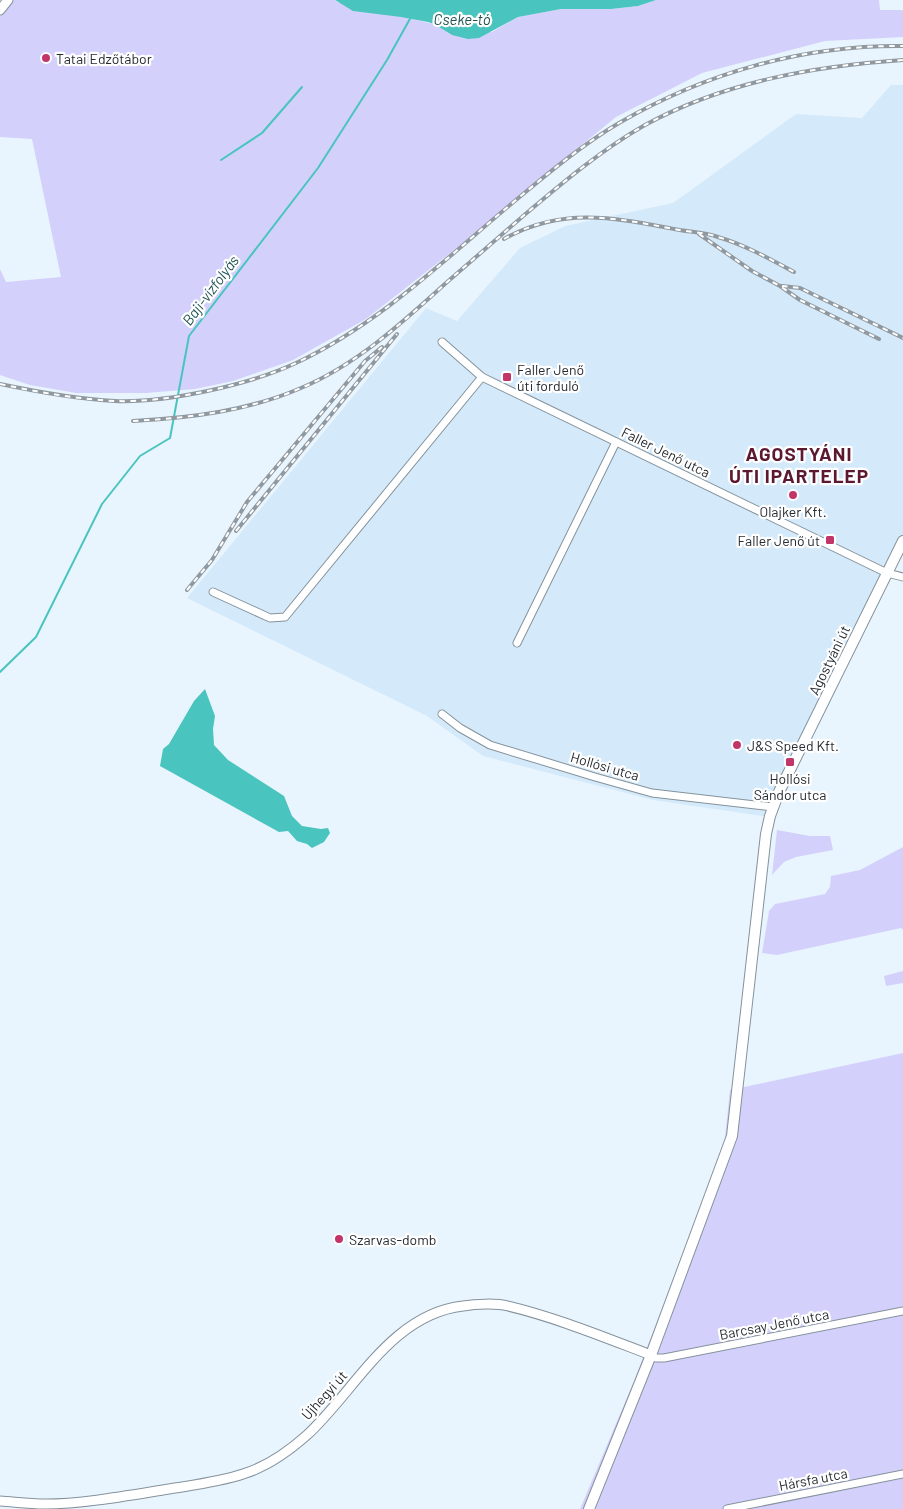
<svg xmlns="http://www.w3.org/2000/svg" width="903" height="1509" font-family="Barlow,sans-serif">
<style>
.built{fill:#d4eafa}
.green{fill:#d4d0fc}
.water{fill:#49c4be}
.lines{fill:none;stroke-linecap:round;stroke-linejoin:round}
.stream{stroke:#49c4be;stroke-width:2}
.minor-casing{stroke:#84929c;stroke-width:9}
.tertiary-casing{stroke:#84929c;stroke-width:11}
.secondary-casing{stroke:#84929c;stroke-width:12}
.minor{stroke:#fff;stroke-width:7}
.tertiary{stroke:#fff;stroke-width:9}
.secondary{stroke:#fff;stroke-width:10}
.rail-casing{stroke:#9199a0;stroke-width:4}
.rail{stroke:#fff;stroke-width:2;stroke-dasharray:5.5;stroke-linecap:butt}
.poi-dot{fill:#c13568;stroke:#fff;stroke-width:2}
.labels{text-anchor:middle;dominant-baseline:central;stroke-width:4.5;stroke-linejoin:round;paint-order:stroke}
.poi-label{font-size:14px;fill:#272c31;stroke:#fff;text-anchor:start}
.street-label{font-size:14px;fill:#272c31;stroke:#fff}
.water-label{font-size:15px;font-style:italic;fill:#1f5350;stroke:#fff}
.district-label{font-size:19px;font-weight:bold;letter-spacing:1px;fill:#5c1830;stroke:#fff}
</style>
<rect width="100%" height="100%" fill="#e9f5fe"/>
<polygon class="built" points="891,85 903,85 903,541 770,817 653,800 483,756 427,716 187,598 426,308 457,321 520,248 565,226 673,203 796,114 862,118"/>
<g class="green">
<polygon points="13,0 335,0 337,2 434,24 452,35 492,32 518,17 561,9 611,9 638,6 656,0 879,0 880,10 903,10 903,37 825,41 702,73 616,117 449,254 366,319 293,360 233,381 195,389 146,393 76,393 30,385 0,375 0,269 6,282 61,277 32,139 0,137 0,16"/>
<polygon points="777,830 810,836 830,836 833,850 796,857 784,862 772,875"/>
<polygon points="903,847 903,930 901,928 777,955 762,953 769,911 775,904 825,894 830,887 831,876 860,870"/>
<polygon points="903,971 903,983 886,986 884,976"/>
<polygon points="903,1053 903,1509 580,1509 634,1381 724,1147 730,1090"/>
</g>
<g class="water">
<polygon points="335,0 656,0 638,6 611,9 561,9 518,17 479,38 468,39 452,35 434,24 428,22 401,17 353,11"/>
<polygon points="205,689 215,716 213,729 214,745 228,760 284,796 292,816 302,826 321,829 328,828 330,833 324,842 312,848 307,844 297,841 288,831 279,832 160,766 163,749 169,744 194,701"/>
</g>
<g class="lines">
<g class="stream">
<polyline points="221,160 262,133 302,87"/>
<polyline points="0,672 36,637 102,504 140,456 170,438 189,336 318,168 387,60 411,17"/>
</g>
<g class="minor-casing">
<g id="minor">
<polyline points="442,342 482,377 887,573 903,577"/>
<polyline points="213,592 270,618 285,617 482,377"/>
<polyline points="517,643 616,442"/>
<polyline points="442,714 460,728 490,745 595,777 652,793 773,807"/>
<polyline points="651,1355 656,1358 664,1358 903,1311"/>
<polyline points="727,1509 903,1474"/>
</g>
</g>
<g class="tertiary-casing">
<g id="tertiary">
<polyline points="0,10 8,0"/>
<path d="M0,1501C15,1502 30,1504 45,1504C83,1504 131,1495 169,1489C193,1485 219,1482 243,1474C266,1467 289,1451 307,1435C355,1391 391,1314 463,1306C476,1304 496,1303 508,1306C555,1317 606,1338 651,1355"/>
</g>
</g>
<g class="secondary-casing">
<polyline id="secondary" points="589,1509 651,1355 732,1136 766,834 770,816 779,792 903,541"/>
</g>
<use href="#minor" class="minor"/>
<use href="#tertiary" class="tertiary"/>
<use href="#secondary" class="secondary"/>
<g class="rail-casing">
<g id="rail">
<polyline points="699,234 752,271 780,286 800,300 879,339"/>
<path d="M504,239C561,207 612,217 674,229C688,232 704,232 718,237C745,245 770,259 794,272"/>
<polyline points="782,286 800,288 903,338"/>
<path d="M0,384C38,392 76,399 115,401C167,403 249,385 296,363C383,322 449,255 522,195C552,170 585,143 619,123C705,73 803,45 903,46"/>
<path d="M133,421C190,418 248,411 301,388C356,365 402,323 446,283C471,261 497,239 522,217C561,184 601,150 645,125C724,82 814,66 903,60"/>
<polyline points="236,531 397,334"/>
<polyline points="187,590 212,560 247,502 365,361 382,347"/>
</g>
</g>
<use href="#rail" class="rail"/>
</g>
<g class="poi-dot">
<circle cx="46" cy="58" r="5"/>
<rect x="502" y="372" width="10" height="10" rx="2.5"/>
<circle cx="793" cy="495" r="5"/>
<rect x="825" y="535" width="10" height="10" rx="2.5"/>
<circle cx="737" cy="745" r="5"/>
<rect x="785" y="757" width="10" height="10" rx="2.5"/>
<circle cx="339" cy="1239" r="5"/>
</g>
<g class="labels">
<g class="poi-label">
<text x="56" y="58">Tatai Edzőtábor</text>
<text x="517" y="369">Faller Jenő<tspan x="517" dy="16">úti forduló</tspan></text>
<text x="793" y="511" text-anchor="middle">Olajker Kft.</text>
<text x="820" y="540" text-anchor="end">Faller Jenő út</text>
<text x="747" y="745">J&amp;S Speed Kft.</text>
<text x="790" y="778" text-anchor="middle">Hollósi<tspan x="790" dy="16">Sándor utca</tspan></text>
<text x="349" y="1239">Szarvas-domb</text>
</g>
<g class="street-label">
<text transform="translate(666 452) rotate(26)">Faller Jenő utca</text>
<text transform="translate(829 660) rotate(-64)">Agostyáni út</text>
<text transform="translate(605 766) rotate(16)">Hollósi utca</text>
<text transform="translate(774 1324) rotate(-11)">Barcsay Jenő utca</text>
<text transform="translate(324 1395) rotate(-48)">Újhegyi út</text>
<text transform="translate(813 1479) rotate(-11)">Hársfa utca</text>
</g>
<g class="water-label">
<text x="462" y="19">Cseke-tó</text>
<text transform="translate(210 290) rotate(-53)">Baji-vízfolyás</text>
</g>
<g class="district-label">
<text x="799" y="453">AGOSTYÁNI<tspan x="799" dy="22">ÚTI IPARTELEP</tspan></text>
</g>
</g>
</svg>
